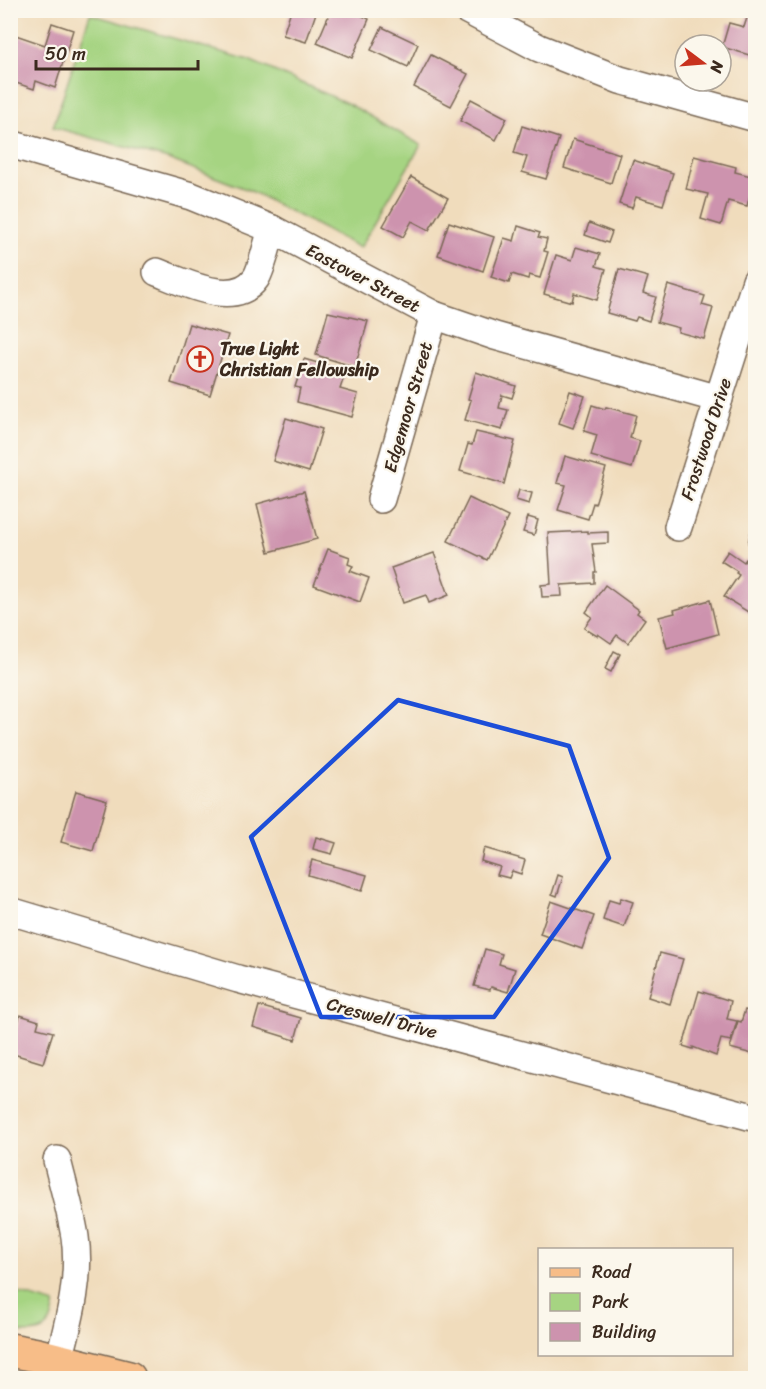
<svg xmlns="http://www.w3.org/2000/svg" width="766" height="1389" font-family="Sriracha,sans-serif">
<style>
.green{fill:#a6d482;stroke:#707f50;stroke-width:1.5}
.building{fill:#cd93ae}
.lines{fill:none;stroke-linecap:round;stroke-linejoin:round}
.minor-casing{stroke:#7a6855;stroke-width:30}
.major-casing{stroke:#7a6855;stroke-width:36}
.minor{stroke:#fff;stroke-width:27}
.major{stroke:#f7bd88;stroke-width:33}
.marked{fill:none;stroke:#1d4ed8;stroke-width:4.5;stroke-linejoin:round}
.labels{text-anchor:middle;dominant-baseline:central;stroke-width:4.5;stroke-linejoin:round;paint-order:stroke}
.street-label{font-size:18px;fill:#3b2a1e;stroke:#fbf7ec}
.poi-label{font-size:18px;font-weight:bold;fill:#3b2a1e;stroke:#fbf7ec;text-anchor:start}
</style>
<rect width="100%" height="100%" fill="#fbf7ec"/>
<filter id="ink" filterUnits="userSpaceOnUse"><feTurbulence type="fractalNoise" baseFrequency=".0167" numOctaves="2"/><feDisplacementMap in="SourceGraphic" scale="12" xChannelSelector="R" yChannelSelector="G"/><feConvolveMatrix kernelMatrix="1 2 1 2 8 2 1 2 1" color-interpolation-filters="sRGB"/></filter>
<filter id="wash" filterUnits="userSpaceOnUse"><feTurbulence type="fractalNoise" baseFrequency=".008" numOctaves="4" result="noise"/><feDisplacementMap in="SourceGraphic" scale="24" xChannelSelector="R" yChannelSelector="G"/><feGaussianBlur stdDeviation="1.35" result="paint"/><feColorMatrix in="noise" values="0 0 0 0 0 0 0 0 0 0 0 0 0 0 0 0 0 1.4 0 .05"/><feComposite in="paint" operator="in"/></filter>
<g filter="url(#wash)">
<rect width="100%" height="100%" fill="#f0dcbc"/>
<g class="green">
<polygon points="90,14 249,60 349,104 421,145 360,248 251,191 168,159 53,127"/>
<path d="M11,1291L55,1304C53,1310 53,1319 49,1324C41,1336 23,1333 11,1331Z"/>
</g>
<g id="blocks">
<g class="building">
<polygon points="291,10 317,10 306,42 283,35"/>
<polygon points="331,10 350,10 369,19 352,58 317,43"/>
<polygon points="748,15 756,18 756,57 722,47 729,23 744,27"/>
<polygon points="52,23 73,30 55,88 36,81 34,89 10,81 10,33 45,45"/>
<polygon points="382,27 418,44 408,67 371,50"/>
<polygon points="431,55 468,74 451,106 414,87"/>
<polygon points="471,99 507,118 496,140 460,121"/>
<polygon points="522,126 559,138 546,179 522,172 527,157 514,153"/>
<polygon points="573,139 620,154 611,183 564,168"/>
<polygon points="694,156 736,167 735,172 755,177 747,206 728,201 721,225 701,219 708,194 686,189"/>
<polygon points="633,160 673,173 663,205 636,197 632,208 619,204"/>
<polygon points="411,177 448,198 429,230 412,221 403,237 383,226"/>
<polygon points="449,222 494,237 483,271 438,255"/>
<polygon points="589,223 612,232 608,243 585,235"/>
<polygon points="518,226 540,233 538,237 547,239 544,251 548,252 540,278 529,275 528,279 512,274 509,283 491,277 504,238 514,241"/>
<polygon points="576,247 600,254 596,266 606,269 597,300 574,293 572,302 544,294 556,255 572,260"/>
<polygon points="619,269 648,277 643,293 656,297 649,321 637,317 635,321 607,313"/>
<polygon points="668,285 705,296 702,305 713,308 704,339 678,332 679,328 657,322"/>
<polygon points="328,312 368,321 355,367 316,355"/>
<polygon points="189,324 228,335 210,395 171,383"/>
<polygon points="304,359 346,371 340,389 358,394 352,417 297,402 300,388 295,387"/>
<polygon points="476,372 516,386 512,398 502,395 499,408 508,410 502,430 465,420 471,400 468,399"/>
<polygon points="570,391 585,396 573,428 559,423"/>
<polygon points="592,405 605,409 606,407 636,415 630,438 640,441 632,468 591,456 597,435 584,431"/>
<polygon points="286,418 322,429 309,472 273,461"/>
<polygon points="476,432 515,441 504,484 460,471 468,444 472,445"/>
<polygon points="565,456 606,468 595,504 593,503 588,519 558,510 566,485 557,483"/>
<polygon points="519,490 532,493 529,504 516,500"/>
<polygon points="304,491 317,539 269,552 257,504"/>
<polygon points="469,498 508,517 487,560 448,541"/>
<polygon points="755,508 756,508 756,546 748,543 753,523 751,523"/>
<polygon points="528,517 538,520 534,535 523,532"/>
<polygon points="588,531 588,533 608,532 608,543 592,544 596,572 594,572 594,583 561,585 562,596 542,597 541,585 551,584 548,533"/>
<polygon points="328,549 350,557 348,564 353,566 350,571 369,578 360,602 314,585"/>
<polygon points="728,551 744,562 746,559 756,566 756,617 724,597 739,575 736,573 737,571 721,561"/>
<polygon points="434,553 449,595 429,603 426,595 403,603 391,568"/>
<polygon points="605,585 639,610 637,613 645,619 628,643 617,635 611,643 598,634 597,636 584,628 592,617 586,612"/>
<polygon points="710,600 718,634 667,648 659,617 675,613 674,610"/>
<polygon points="614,651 620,654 611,672 605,669"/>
<polygon points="76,791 107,800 93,851 61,842"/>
<polygon points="316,837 336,843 332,854 313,849"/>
<polygon points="484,848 525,860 521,874 512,871 509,878 497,875 500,867 481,861"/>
<polygon points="312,860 367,875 362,891 308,875"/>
<polygon points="558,875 563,877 557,896 552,894"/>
<polygon points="621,898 633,902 624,927 603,920 609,900 619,903"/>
<polygon points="551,901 594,916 582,949 540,934"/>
<polygon points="485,949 502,954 499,964 515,969 508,992 491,987 490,990 474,986"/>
<polygon points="660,953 683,959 670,1004 648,997"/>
<polygon points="699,991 731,1001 727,1019 737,1021 731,1041 721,1039 716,1056 693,1047 693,1049 683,1046"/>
<polygon points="259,1006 301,1018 295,1040 253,1027"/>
<polygon points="745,1010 756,1013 756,1055 730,1048 738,1021 741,1022"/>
<polygon points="20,1015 39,1021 37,1028 53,1032 43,1063 10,1053"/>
</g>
</g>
</g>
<g filter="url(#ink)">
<use href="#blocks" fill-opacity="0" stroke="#7a6855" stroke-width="1.5"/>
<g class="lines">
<g class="minor-casing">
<g id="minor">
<polyline points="467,10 539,48 620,80 756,118"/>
<polyline points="10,144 191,196 272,229 434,315 495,336 719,399"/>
<path d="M157,272C183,282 235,309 256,278C262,269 268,241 272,229"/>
<polyline points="381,499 434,315"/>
<polyline points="678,527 756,281"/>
<polyline points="10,911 238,979 756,1118"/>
<path d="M57,1160C63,1185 71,1211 75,1237C81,1278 69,1321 59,1360"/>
</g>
</g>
<g class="major-casing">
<polyline id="major" points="10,1350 37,1355 129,1378"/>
</g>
<use href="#minor" class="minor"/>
<use href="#major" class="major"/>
</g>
</g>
<path class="marked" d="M398,700L569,746L609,858L494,1017H321L251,837Z"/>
<defs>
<g id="church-ring" transform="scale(1.35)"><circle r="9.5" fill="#fbf7ec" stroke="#c8321e" stroke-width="1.5"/><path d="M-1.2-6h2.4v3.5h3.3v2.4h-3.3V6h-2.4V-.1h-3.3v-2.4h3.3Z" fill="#c8321e"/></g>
</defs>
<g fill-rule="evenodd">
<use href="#church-ring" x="200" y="359"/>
</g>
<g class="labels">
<g class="street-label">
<text transform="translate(363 278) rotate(28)">Eastover Street</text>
<text transform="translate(408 407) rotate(-74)">Edgemoor Street</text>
<text transform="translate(706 439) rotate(-72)">Frostwood Drive</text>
<text transform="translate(382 1018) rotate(15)">Creswell Drive</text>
</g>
<g class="poi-label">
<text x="220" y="349">True Light<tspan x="220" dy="21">Christian Fellowship</tspan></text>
</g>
</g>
<rect width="766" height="1389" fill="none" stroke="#fbf7ec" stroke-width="36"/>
<rect x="538" y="1248" width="195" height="108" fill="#fbf7ec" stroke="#aea59a" stroke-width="1.5"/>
<rect x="550" y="1268" width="30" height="9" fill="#f7bd88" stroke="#aea59a" stroke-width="1.5"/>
<text x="592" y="1278" font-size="18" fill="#3b2a1e">Road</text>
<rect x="550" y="1293" width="30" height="18" fill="#a6d482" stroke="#aea59a" stroke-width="1.5"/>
<text x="592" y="1308" font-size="18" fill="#3b2a1e">Park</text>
<rect x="550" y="1323" width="30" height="18" fill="#cd93ae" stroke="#aea59a" stroke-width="1.5"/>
<text x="592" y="1338" font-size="18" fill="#3b2a1e">Building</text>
<g transform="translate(703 63) rotate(106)"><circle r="28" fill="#fbf7ec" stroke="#aea59a" stroke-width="1.5"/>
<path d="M0-4.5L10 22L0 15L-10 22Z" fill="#c8321e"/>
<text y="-9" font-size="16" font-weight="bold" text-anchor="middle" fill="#3b2a1e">N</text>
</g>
<path d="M36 60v9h162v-9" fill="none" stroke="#3b2a1e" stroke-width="3"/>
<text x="45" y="60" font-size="18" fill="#3b2a1e" stroke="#fbf7ec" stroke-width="4.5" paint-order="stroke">50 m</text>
</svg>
